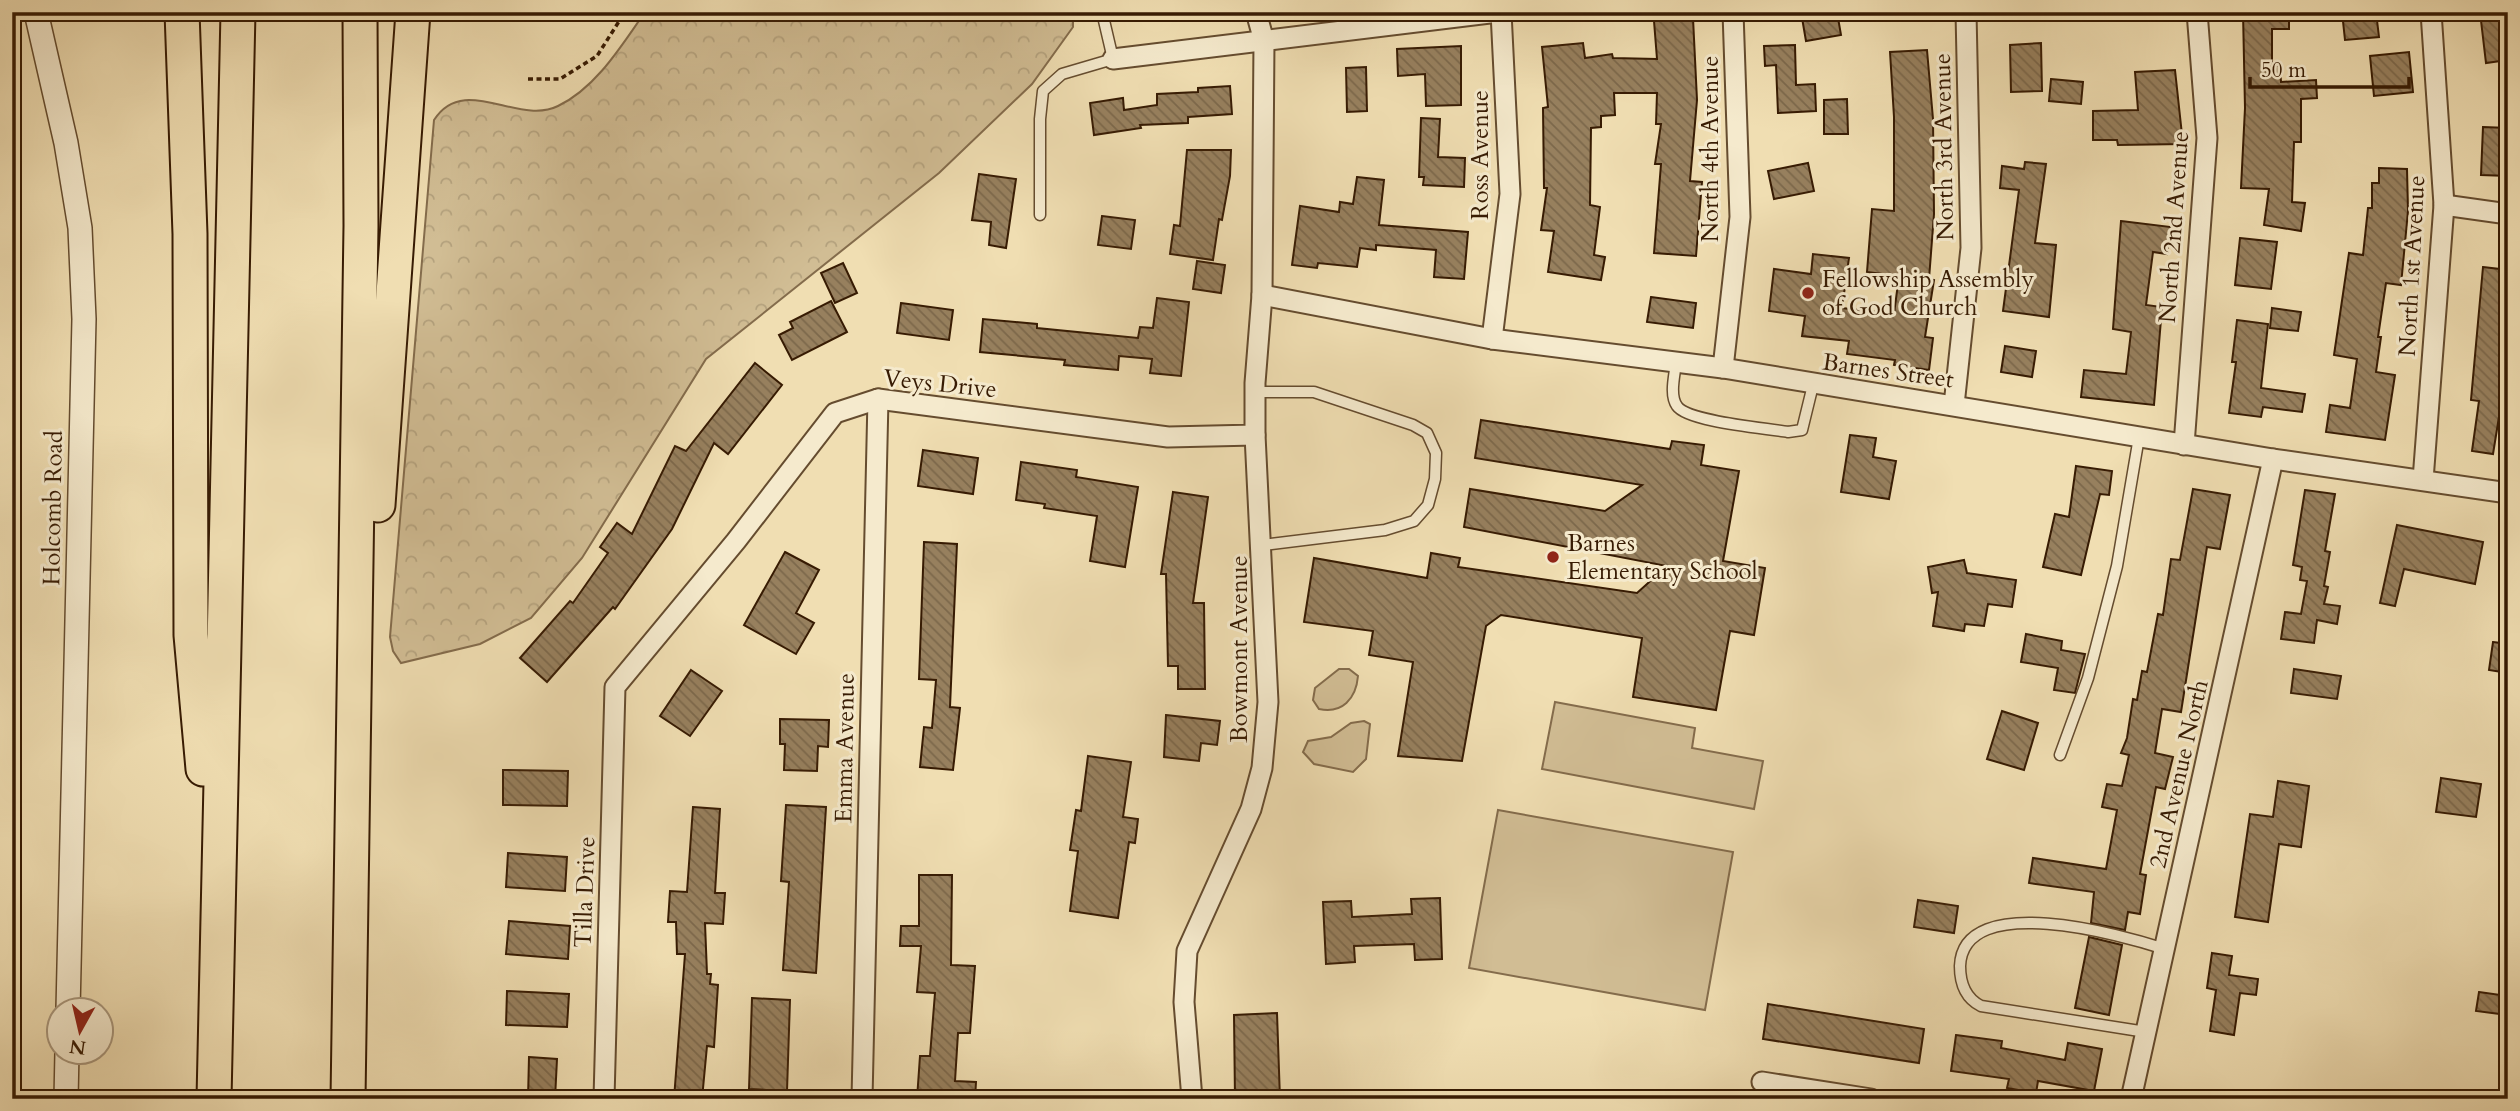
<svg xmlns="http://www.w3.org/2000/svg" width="2520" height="1111" font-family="Cardo,serif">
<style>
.green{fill:#d1bd94;stroke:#846c4c;stroke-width:2}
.forest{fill:url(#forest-crowns);stroke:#846c4c;stroke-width:2}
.building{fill:url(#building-back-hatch);stroke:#371b03;stroke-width:2}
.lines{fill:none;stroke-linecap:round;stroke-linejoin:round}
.service-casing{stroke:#654c2f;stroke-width:13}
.minor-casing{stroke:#654c2f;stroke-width:23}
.tertiary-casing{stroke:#654c2f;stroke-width:26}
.motorway-casing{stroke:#371b03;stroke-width:37}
.path{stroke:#371b03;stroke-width:3.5;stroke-dasharray:5 3.5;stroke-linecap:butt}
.service{stroke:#f5eacd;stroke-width:10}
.minor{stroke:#f5eacd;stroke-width:19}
.tertiary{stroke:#f5eacd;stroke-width:23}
.motorway{stroke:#f0deb2;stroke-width:33}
.poi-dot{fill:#8f2418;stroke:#f5eacd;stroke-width:2.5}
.labels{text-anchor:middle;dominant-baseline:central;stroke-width:6;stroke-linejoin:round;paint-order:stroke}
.street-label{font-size:24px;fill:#371b03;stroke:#f5eacd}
.poi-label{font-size:24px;fill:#371b03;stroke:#f5eacd;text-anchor:start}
</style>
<defs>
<pattern id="forest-crowns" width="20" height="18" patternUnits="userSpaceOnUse" patternTransform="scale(1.75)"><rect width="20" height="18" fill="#d1bd94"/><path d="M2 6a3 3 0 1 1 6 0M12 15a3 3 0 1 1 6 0" fill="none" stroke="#b4a27e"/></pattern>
<pattern id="building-back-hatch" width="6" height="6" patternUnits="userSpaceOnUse" patternTransform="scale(1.75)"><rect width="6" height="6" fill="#97805e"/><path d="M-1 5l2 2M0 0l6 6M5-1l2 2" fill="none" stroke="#7c684b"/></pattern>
</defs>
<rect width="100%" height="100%" fill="#f0deb2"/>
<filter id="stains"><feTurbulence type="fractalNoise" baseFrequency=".00286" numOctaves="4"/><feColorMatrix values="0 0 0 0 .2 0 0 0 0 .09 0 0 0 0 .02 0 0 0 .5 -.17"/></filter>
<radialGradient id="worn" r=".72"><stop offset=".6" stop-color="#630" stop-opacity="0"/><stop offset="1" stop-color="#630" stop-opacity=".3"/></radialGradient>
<g class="green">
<path d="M1339,669H1349L1358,676C1356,699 1342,714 1319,709L1313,700L1315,688Z"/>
<polygon points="1555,702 1695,728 1692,748 1763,761 1754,809 1542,769"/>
<polygon points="1364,721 1370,724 1366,759 1353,772 1314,764 1303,752 1308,741 1331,737 1351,723"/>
<polygon points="1498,810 1733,852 1705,1010 1469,968"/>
</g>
<path class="forest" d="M645,12H1073V27L1032,84L939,173L706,359L582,558L531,618L480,644L401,663L393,651L390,637L434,120C464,73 518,126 558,106C596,88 622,45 645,12Z"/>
<g class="building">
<polygon points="1801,12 1837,12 1841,35 1806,41"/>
<polygon points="2243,12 2289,12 2289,29 2272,29 2272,66 2280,66 2281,82 2316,80 2317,98 2301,99 2301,142 2294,142 2292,202 2305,203 2301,231 2264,225 2269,189 2241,188 2245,108"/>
<polygon points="2342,12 2376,12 2379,37 2345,40"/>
<polygon points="2480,12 2508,12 2508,60 2486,63"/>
<polygon points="1693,18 1697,100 1690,181 1702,182 1696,256 1654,253 1661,164 1655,164 1661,124 1656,124 1657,93 1614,93 1615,115 1601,116 1601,127 1591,128 1590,205 1600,207 1594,255 1605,257 1601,280 1548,272 1554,231 1541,230 1547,188 1544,188 1543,108 1548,107 1542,47 1583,43 1585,58 1612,54 1613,58 1657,59 1654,21"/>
<polygon points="2041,43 2042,91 2011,92 2010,45"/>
<polygon points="1795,45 1796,85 1815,84 1816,111 1778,113 1776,65 1765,66 1764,46"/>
<polygon points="1461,46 1461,105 1426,106 1425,74 1398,76 1397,49"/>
<polygon points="1927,50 1933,119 1934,214 1929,279 1934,280 1925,337 1933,338 1929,370 1894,365 1895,360 1847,354 1849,341 1802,336 1805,316 1769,311 1774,269 1811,274 1813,254 1849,258 1842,308 1894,314 1899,276 1867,272 1872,209 1894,211 1894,117 1890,52"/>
<polygon points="2409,52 2413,92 2374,96 2370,56"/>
<polygon points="1366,67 1367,111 1347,112 1346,68"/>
<polygon points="2175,70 2183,144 2118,145 2117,140 2093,140 2093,111 2138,110 2135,72"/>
<polygon points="2051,79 2083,82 2081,104 2049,101"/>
<polygon points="1230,86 1232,114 1188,117 1188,123 1140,125 1141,128 1094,135 1090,103 1123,98 1124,110 1157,105 1157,94 1198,92 1198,88"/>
<polygon points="1847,99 1848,134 1824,134 1824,100"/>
<polygon points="1421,118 1440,119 1438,157 1465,158 1464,187 1423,185 1424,177 1419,177"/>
<polygon points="2483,127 2508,128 2508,176 2481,175"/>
<polygon points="1187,150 1231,150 1230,176 1222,220 1219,219 1213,260 1170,254 1174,225 1180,226"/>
<polygon points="2025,162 2046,164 2035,243 2056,245 2049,317 2003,311 2019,190 2000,188 2002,166 2024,169"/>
<polygon points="1808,163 1814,191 1774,199 1768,171"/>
<polygon points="2379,168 2407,169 2408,211 2401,285 2386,283 2378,337 2381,337 2376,372 2395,375 2385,440 2326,432 2330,405 2350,408 2357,359 2334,355 2349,253 2363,255 2368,208 2372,208 2372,183 2379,183"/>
<polygon points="979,174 1016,179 1006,248 989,245 991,222 972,220"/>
<polygon points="1357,177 1384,180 1379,225 1468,232 1464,279 1434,277 1436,250 1376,245 1376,250 1360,248 1357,267 1318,263 1317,268 1292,265 1300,206 1339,212 1340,202 1353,204"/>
<polygon points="1102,216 1135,220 1131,249 1098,245"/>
<polygon points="2121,221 2171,227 2167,254 2153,252 2146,305 2162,307 2154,405 2081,397 2084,370 2126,374 2131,332 2113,329"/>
<polygon points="2240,238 2277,242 2271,289 2235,285"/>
<polygon points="1197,261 1225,265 1221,293 1193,289"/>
<polygon points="843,263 857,293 835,303 821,273"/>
<polygon points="2483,267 2508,270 2508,361 2493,454 2472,451 2479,401 2471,400"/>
<polygon points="1651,297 1696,303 1693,328 1647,322"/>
<polygon points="1157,298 1189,302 1181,376 1150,373 1152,359 1119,356 1118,370 1064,365 1065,360 980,352 983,319 1037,324 1037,328 1138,338 1140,327 1153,328"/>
<polygon points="831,301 847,332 792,360 779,335 793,328 790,322"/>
<polygon points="901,303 953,310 949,340 897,333"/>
<polygon points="2272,308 2301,312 2298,331 2270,328"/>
<polygon points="2237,320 2268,324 2261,388 2305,394 2302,412 2263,407 2261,417 2229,413 2236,362 2232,362"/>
<polygon points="2005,346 2036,351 2032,377 2001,372"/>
<polygon points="755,363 782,385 728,454 714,443 672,529 615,609 613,607 547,682 520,658 570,601 573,603 608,553 600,547 617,523 632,534 675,446 686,451"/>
<polygon points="1481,420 1670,449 1672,441 1704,445 1701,465 1739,471 1723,561 1765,568 1754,635 1730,631 1716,710 1633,697 1642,638 1501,615 1486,626 1462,761 1398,756 1413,662 1369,655 1373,631 1304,622 1314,558 1427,578 1431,553 1460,558 1458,567 1637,593 1667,566 1464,527 1470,489 1605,511 1642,485 1475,458"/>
<polygon points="1850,435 1876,438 1873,457 1896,461 1889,499 1841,492"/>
<polygon points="923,450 978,458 973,494 918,486"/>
<polygon points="1021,462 1077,470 1076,477 1138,487 1125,567 1090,561 1097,516 1044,508 1045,504 1016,500"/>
<polygon points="2076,466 2112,471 2109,495 2100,494 2081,575 2043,567 2055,514 2069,517"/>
<polygon points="2193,489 2230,495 2220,549 2207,547 2181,712 2162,709 2155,753 2173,757 2165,789 2156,787 2140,874 2146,875 2140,914 2128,912 2125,930 2091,923 2094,892 2029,883 2033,858 2106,869 2117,810 2102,807 2107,784 2122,786 2129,755 2121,753 2127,738 2133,699 2137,700 2142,671 2147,672 2158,614 2163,615 2171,559 2180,560"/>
<polygon points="2305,490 2335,494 2325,551 2330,552 2324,586 2328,587 2324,604 2340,606 2337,624 2317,620 2314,643 2281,639 2285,612 2301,614 2307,581 2300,580 2302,567 2293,565"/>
<polygon points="1173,492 1208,497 1193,603 1204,603 1205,689 1178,689 1178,666 1168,666 1166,574 1161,574"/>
<polygon points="2397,525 2483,542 2475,584 2404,569 2395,606 2380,603"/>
<polygon points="924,542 957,544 950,707 960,708 953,770 920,767 924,727 932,728 936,680 919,679"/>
<polygon points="785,552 819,570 796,613 814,623 796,654 744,625"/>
<polygon points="1964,560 1967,573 2016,580 2012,607 1988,604 1984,626 1965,624 1964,631 1933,626 1938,592 1932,593 1928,567"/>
<polygon points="2026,634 2062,641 2061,650 2085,654 2075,693 2054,690 2058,668 2021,662"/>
<polygon points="2493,642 2508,644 2508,673 2489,670"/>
<polygon points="2294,669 2341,676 2337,699 2291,693"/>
<polygon points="691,670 722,691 690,736 660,716"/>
<polygon points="2002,711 2038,723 2024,770 1987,759"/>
<polygon points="1166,715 1220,721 1217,745 1201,743 1199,761 1164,757"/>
<polygon points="780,719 829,720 828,747 818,746 817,771 784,770 785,744 780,744"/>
<polygon points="1088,756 1131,762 1123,817 1138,819 1135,843 1129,842 1118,918 1070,911 1078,851 1070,850 1076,810 1081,811"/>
<polygon points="503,770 568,771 567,806 503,805"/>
<polygon points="2441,778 2481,784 2476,817 2436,812"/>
<polygon points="2278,781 2309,786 2301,847 2279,844 2268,922 2235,917 2250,814 2273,817"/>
<polygon points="786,805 826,807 816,973 783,970 789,882 781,881"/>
<polygon points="693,807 720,809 715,893 725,893 723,924 705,923 707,974 711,974 710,984 718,985 714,1047 707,1046 702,1099 674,1099 685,954 677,954 676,922 668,922 670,891 687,892"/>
<polygon points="508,853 567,857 565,891 506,887"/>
<polygon points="919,875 952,875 951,965 975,966 970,1033 958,1033 955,1081 976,1082 975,1099 917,1099 920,1056 930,1056 935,993 917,992 921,946 900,946 901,926 919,926"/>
<polygon points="1440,898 1442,959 1415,960 1414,944 1354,946 1355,962 1326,964 1323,902 1351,901 1352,917 1412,914 1411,899"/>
<polygon points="1918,900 1958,906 1954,933 1914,927"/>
<polygon points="509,921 570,926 568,959 506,954"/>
<polygon points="2089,937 2122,945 2109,1015 2075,1008"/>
<polygon points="2212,953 2232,956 2229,975 2258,979 2256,995 2240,993 2234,1035 2210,1031 2216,990 2207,988"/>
<polygon points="507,991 569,994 567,1027 506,1025"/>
<polygon points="2479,992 2508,996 2508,1015 2476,1011"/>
<polygon points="752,998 790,1000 787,1091 749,1089"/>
<polygon points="1768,1004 1924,1029 1919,1063 1763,1039"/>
<polygon points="1277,1013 1280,1099 1235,1099 1234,1015"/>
<polygon points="1956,1035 2002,1041 2001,1048 2065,1060 2068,1043 2102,1049 2094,1091 2038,1081 2036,1093 2007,1088 2009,1079 1951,1071"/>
<polygon points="529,1057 557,1059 555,1099 528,1099"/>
</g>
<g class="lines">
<g class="service-casing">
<g id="service">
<polyline points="1040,215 1040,119 1043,91 1062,74 1113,59 1102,12"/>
<path d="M1676,362C1675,374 1669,395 1677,406C1688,422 1766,428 1788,432L1802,430L1813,385"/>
<polyline points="1255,392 1314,392 1413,425 1427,433 1436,453 1435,479 1428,505 1414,521 1385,530 1263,545"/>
<polyline points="2060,755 2088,678 2117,566 2139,437"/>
<path d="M2146,1032L1981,1006C1965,998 1960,983 1960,966C1963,890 2122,935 2165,949"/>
</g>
</g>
<g class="minor-casing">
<g id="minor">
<polyline points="1113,59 1498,12"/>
<polyline points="2444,205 2508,214"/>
<polyline points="1262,295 1492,339 1723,368 2273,459 2508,493"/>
<polyline points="1492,339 1510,194 1501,12"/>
<polyline points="1723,368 1740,217 1733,12"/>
<polyline points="1954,405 1971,248 1966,12"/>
<polyline points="2184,445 2207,138 2197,12"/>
<polyline points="2423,480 2444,205 2431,12"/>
<polyline points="1762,1082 1871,1099"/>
<polyline points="604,1099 615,687 736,541 835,413 878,399 1168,437 1255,435 1255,383 1262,295 1264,41 1256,12"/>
<polyline points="862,1099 878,399"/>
<polyline points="1192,1099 1184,1002 1187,951 1251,809 1262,768 1268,702 1255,435"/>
<polyline points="2131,1099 2273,459"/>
</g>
</g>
<g class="tertiary-casing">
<g id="tertiary">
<polyline points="36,12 66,143 80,228 84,319 68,1010"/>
<polyline points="66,1099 67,1052"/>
</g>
</g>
<g class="motorway-casing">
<g id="motorway">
<polyline points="182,12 190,234 191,635 203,769"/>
<polyline points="378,505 413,12"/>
<polyline points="214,1099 238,12"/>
<polyline points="348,1099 361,226 360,12"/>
</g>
</g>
<polyline class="path" points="528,79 560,79 597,56 625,12"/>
<use href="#service" class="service"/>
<use href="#minor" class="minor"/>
<use href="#tertiary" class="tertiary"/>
<use href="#motorway" class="motorway"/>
</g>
<g class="poi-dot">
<circle cx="1808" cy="293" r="7"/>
<circle cx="1553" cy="557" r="7"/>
</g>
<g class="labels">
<g class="street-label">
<text transform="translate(1944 147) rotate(-91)">North 3rd Avenue</text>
<text transform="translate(1710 149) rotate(-90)">North 4th Avenue</text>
<text transform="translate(1480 155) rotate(-90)">Ross Avenue</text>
<text transform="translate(2174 227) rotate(-86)">North 2nd Avenue</text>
<text transform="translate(2412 266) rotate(-87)">North 1st Avenue</text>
<text transform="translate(1888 371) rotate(8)">Barnes Street</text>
<text transform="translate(940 384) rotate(6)">Veys Drive</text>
<text transform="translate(53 508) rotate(-89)">Holcomb Road</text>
<text transform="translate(1239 649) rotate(-90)">Bowmont Avenue</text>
<text transform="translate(845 748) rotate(-89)">Emma Avenue</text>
<text transform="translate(2179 774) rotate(-77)">2nd Avenue North</text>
<text transform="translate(585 892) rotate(-88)">Tilla Drive</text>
</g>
<g class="poi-label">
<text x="1822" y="279">Fellowship Assembly<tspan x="1822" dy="28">of God Church</tspan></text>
<text x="1567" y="543">Barnes<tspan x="1567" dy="28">Elementary School</tspan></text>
</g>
</g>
<rect width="2520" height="1111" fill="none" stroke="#f0deb2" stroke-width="42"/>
<rect x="14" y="14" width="2492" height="1083" fill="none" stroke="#371b03" stroke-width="3.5"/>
<rect x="21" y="21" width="2478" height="1069" fill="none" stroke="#371b03" stroke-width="2"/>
<g transform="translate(80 1031) rotate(188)"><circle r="33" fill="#f5eacd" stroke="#a9977c" stroke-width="2"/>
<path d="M0-5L12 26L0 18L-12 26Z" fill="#8f2418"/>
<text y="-10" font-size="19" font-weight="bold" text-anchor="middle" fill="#371b03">N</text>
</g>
<path d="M2250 77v10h159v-10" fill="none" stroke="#371b03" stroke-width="3.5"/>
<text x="2261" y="77" font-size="21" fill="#371b03" stroke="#f5eacd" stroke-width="5" paint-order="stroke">50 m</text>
<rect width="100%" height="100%" filter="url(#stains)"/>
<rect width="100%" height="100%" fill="url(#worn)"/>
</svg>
